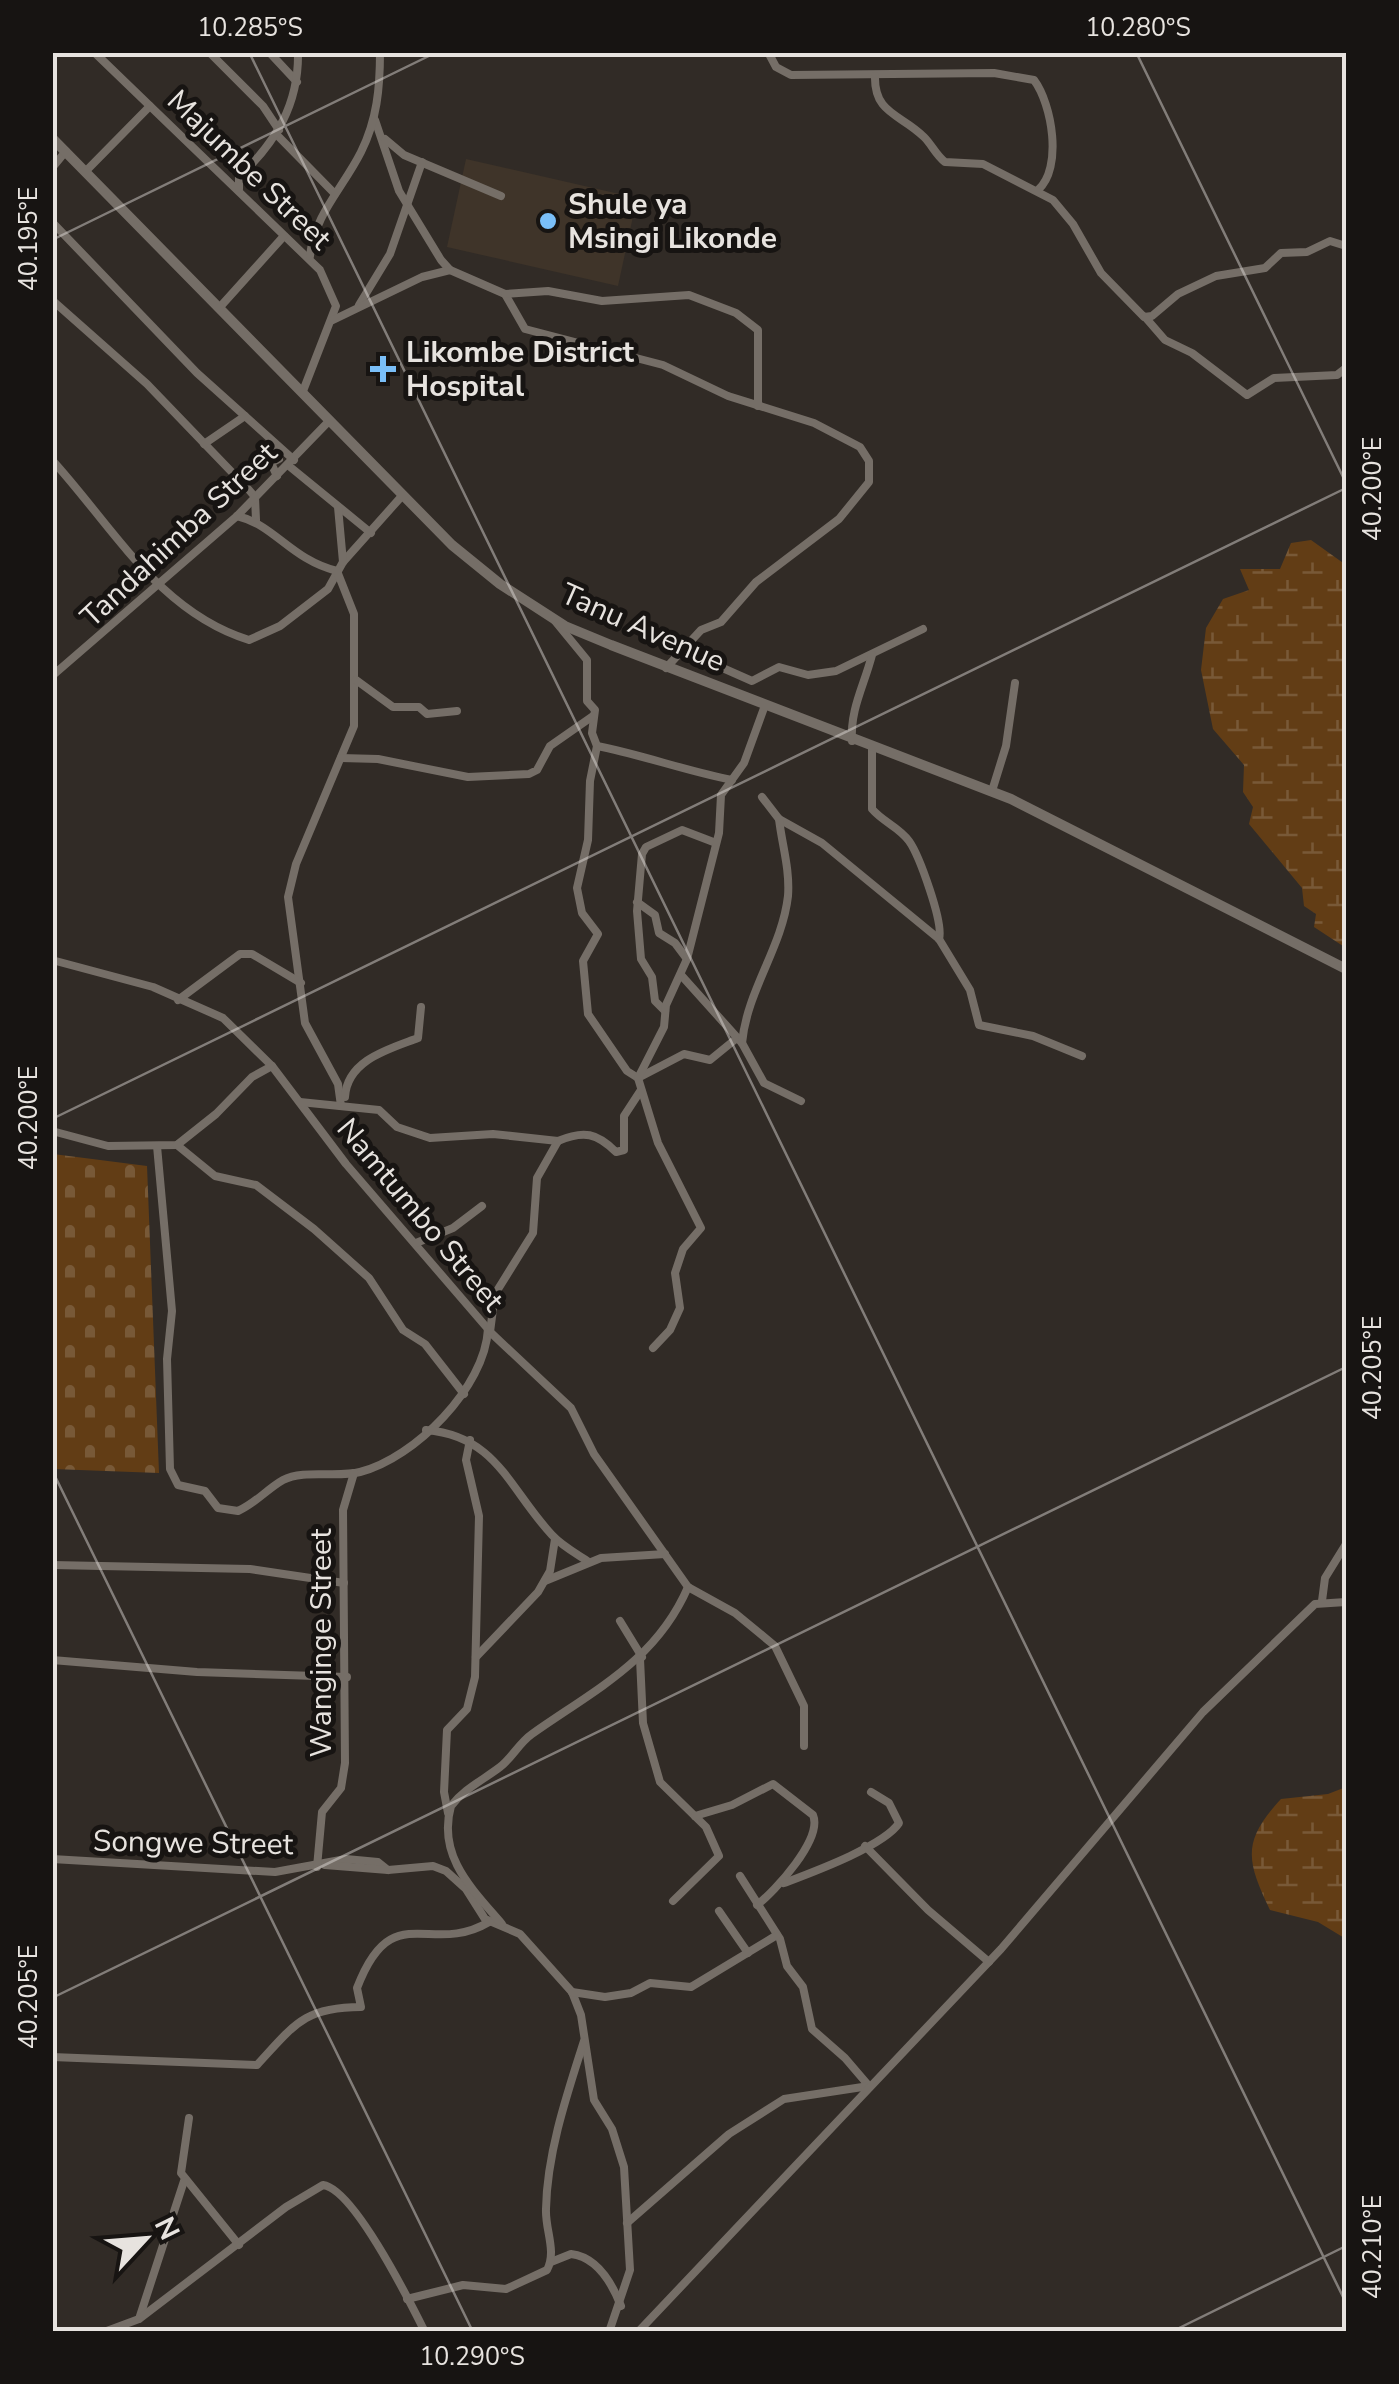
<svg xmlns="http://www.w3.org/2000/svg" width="1399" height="2384" font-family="'Nunito Sans',sans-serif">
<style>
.built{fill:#3f3429}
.wetland{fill:url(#wetland-marsh)}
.cemetery{fill:url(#cemetery-stones)}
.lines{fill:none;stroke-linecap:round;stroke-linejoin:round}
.minor{stroke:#756e67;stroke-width:8}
.tertiary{stroke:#756e67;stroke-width:10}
.ticks{fill:none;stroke:#e7e3df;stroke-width:2.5;stroke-opacity:0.45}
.poi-dot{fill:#7abff8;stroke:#171412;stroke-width:4}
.labels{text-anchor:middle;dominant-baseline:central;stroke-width:10;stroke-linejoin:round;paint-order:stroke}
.street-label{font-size:30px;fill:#e7e3df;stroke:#171412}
.poi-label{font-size:30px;font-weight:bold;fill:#e7e3df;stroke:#171412;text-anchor:start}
.neatline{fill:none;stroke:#e7e3df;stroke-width:4}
.ticks-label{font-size:25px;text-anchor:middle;fill:#e7e3df}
</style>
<defs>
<pattern id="wetland-marsh" width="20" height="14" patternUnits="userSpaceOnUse" patternTransform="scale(2.5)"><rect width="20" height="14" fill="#623d15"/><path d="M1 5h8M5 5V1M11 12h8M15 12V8" fill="none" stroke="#785937"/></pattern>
<pattern id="cemetery-stones" width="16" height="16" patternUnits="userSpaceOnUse" patternTransform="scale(2.5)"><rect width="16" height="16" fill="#623d15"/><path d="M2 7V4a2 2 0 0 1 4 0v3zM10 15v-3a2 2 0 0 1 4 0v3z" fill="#785937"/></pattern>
</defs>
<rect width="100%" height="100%" fill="#312b26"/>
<polygon class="built" points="466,159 637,198 618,286 447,247"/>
<g class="wetland">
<polygon points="1311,540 1346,565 1346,948 1314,927 1316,914 1304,906 1302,888 1249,824 1253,807 1243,792 1244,765 1213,729 1201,670 1206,628 1223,599 1249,590 1240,569 1280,569 1291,543"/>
<path d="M1346,1787V1939L1318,1922L1270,1910C1246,1860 1242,1841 1281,1799L1328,1794Z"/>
</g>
<polygon class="cemetery" points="53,1154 147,1166 159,1473 53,1469"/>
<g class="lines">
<g class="minor">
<polyline points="94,52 320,270 336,306 303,391"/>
<polyline points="209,52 263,106 279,130"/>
<polyline points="269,52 297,82"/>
<path d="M768,52L776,67L791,75L994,73L1034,80C1052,104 1063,168 1038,190"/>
<path d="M875,76C874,114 901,114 924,137C932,145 936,155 945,162L983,164L1053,200L1073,224L1101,273L1144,317L1152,316L1178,294L1216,276L1265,268L1281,253L1307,252L1330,241L1346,246"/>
<polyline points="375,120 399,191 441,260 450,270 505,294 525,329 663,365 728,396 814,423 860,447 869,461 869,482 839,519 756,582 721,622 701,630 666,668"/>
<polyline points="276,134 335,194"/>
<polyline points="385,139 404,155 501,196"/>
<polyline points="52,168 66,151"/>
<polyline points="85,172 150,106"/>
<path d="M239,189V177C276,142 299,104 298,52"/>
<polyline points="52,222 197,373 294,460"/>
<path d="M310,256C314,215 343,188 361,152C377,120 380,88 380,52"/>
<polyline points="505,294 548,291 602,301 689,295 736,313 758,330 758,406"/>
<polyline points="52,300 147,384 249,490 255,497 256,520"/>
<polyline points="359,305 390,254 422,162"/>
<polyline points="220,307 283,237"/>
<polyline points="1145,317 1165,340 1192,353 1247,395 1274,378 1337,375 1346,368"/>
<polyline points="333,320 422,277 450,270"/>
<polyline points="204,444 245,416"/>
<polyline points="273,447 279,459 271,463 277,476"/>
<path d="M52,460C113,527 159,612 249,640L280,626L328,589L343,562L401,497"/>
<polyline points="289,466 371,533"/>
<polyline points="338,507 343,562"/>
<path d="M237,516C275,525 290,559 337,571L354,614V726L296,864L288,897L305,1023L338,1084L341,1106"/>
<polyline points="555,621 587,660 587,701 595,710 592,733 597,746 590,781 588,840 577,888 582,913 598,934 583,961 588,1014 627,1071 638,1078 684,1054 710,1060 737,1038"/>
<polyline points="682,650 752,681 779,667 808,675 836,671 923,629"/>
<polyline points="52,676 237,516 330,420"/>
<polyline points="356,680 393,707 419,707 427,714 457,711"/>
<path d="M852,741C850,709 864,686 872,655"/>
<path d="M597,746C643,755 686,771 732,780"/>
<path d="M872,748V809C883,822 899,827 909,841C919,855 944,923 939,939"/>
<polyline points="341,758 378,759 468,777 529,774 537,770 550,746 593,716"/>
<polyline points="992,791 1006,746 1015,683"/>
<polyline points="762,797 779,819 822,843 939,939 970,990 979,1025 1033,1036 1082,1056"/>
<polyline points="637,902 655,915 659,933 675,943 687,959"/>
<path d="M52,960L153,987L223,1018L272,1066L346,1164L488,1329C485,1387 415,1458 360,1472C337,1478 303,1469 283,1480C267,1489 256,1503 238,1511L218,1508L205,1491L178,1485L170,1469L167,1359L172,1311L157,1146"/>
<polyline points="681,975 742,1043 764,1083 801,1101"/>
<polyline points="178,1000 240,954 252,954 301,983"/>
<polyline points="665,1011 655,1001 652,977 641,959 637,911 642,854 646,847 682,830 716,843"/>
<path d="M742,1043C747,990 782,948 788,896C790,869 782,845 779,819"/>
<path d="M345,1097C347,1060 389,1049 418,1038L421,1007"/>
<polyline points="300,1102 379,1110 397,1127 430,1138 493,1134 558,1141"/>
<polyline points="52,1131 108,1146 177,1145 216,1114 252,1077 272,1066"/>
<polyline points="177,1145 215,1176 256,1185 314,1229 369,1278 403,1330 425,1344 464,1394"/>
<polyline points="416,1243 453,1228 482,1206"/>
<polyline points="488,1330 571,1408 594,1454 688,1587 735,1613 775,1646 804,1706 804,1746"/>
<path d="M490,1332L495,1294L533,1233L537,1178L558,1141C584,1130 597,1133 616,1152L624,1150V1116L641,1090"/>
<polyline points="653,1348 670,1330 680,1308 675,1273 683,1249 701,1228 658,1143 638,1078 664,1027 666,1005 687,959 719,833 721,795 744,763 764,708"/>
<path d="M426,1430C497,1436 509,1489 552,1535C562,1546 577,1554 589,1562"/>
<polyline points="52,1565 250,1569 344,1583"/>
<polyline points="545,1581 601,1558 665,1554"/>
<polyline points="1322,1601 1325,1578 1346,1544"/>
<polyline points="620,1621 642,1657"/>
<polyline points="476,1657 538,1592 550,1571 555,1539"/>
<polyline points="640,1659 643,1723 660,1782 706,1827 719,1856 673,1901"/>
<polyline points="52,1660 197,1672 347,1677"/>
<polyline points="448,1813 444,1792 447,1730 467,1709 475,1677 479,1516 466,1460 470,1440"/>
<path d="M695,1816L732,1805L773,1784L813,1815C823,1839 775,1891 757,1905"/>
<polyline points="865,1846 928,1910 989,1962"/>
<polyline points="52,1859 275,1872 346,1859 378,1862 388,1870"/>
<polyline points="325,1865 388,1870 433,1866 446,1871 466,1889 485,1919 520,1934 572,1992 581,2015 594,2100 612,2129 624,2167 630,2270 609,2332"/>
<polyline points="317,1867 322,1812 341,1788 345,1763 343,1510 354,1473"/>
<polyline points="740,1876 780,1939 787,1966 803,1987 812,2029 845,2058 869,2086"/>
<path d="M784,1883C813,1872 884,1846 899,1823L889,1803L871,1792"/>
<polyline points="719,1911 748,1953"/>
<path d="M502,1924C472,1889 437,1856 451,1806C464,1789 483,1780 500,1767C512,1758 519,1743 532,1734C594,1690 656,1661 688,1587"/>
<polyline points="572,1992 605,1997 631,1993 650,1983 691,1987 777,1935"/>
<path d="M52,2057L257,2065C294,2025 304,2007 361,2007L357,1988C392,1896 430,1957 489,1922"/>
<polyline points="189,2118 181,2173 239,2245"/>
<polyline points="627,2223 729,2134 784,2099 869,2086"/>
<path d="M551,2262L571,2254C597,2257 612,2283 621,2306"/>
<path d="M407,2299L463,2285L506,2289L547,2270C557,2251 545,2230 546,2209C547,2153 567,2094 584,2041"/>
<polyline points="139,2319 184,2181"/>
<path d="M104,2332L139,2319L286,2207L323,2185C354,2189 410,2302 425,2332"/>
<polyline points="638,2332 1001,1949 1203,1712 1315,1604 1346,1602"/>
</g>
<polyline class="tertiary" points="52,138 452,545 500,584 565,626 611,645 1011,799 1346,969"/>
</g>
<path class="ticks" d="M249,52L1346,2303M1136,52L1346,483M52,240L437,52M52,1119L1346,488M52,1470L473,2332M52,1998L1346,1367M1171,2332L1346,2246"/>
<g class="poi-dot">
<circle cx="548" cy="221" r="10"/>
<path d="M378 354h10v10h10v10h-10v10h-10v-10h-10v-10h10z"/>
</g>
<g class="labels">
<g class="street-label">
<text transform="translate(249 170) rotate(44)">Majumbe Street</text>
<text transform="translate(179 535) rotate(-43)">Tandahimba Street</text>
<text transform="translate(643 628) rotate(24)">Tanu Avenue</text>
<text transform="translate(420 1215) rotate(50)">Namtumbo Street</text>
<text transform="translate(321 1643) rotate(-90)">Wanginge Street</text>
<text transform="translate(193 1843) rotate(1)">Songwe Street</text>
</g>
<g class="poi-label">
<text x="568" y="204">Shule ya<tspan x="568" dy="34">Msingi Likonde</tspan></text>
<text x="406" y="352">Likombe District<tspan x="406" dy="34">Hospital</tspan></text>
</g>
</g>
<rect width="1399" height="2384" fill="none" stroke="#171412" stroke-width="110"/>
<g transform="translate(145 2239) rotate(64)" stroke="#171412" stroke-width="8" paint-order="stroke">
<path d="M0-8L18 38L0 25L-18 38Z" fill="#e7e3df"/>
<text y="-15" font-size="28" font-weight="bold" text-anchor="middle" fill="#e7e3df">N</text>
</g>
<rect x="55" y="55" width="1289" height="2274" class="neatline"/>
<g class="ticks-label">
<text x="250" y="36">10.285°S</text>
<text x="1138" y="36">10.280°S</text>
<text transform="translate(28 239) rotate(-90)" y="9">40.195°E</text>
<text transform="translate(1372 489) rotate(-90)" y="9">40.200°E</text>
<text transform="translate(28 1118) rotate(-90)" y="9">40.200°E</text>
<text transform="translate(1372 1368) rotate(-90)" y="9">40.205°E</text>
<text transform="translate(28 1997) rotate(-90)" y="9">40.205°E</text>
<text transform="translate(1372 2247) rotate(-90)" y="9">40.210°E</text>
<text x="472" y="2365">10.290°S</text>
</g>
</svg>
